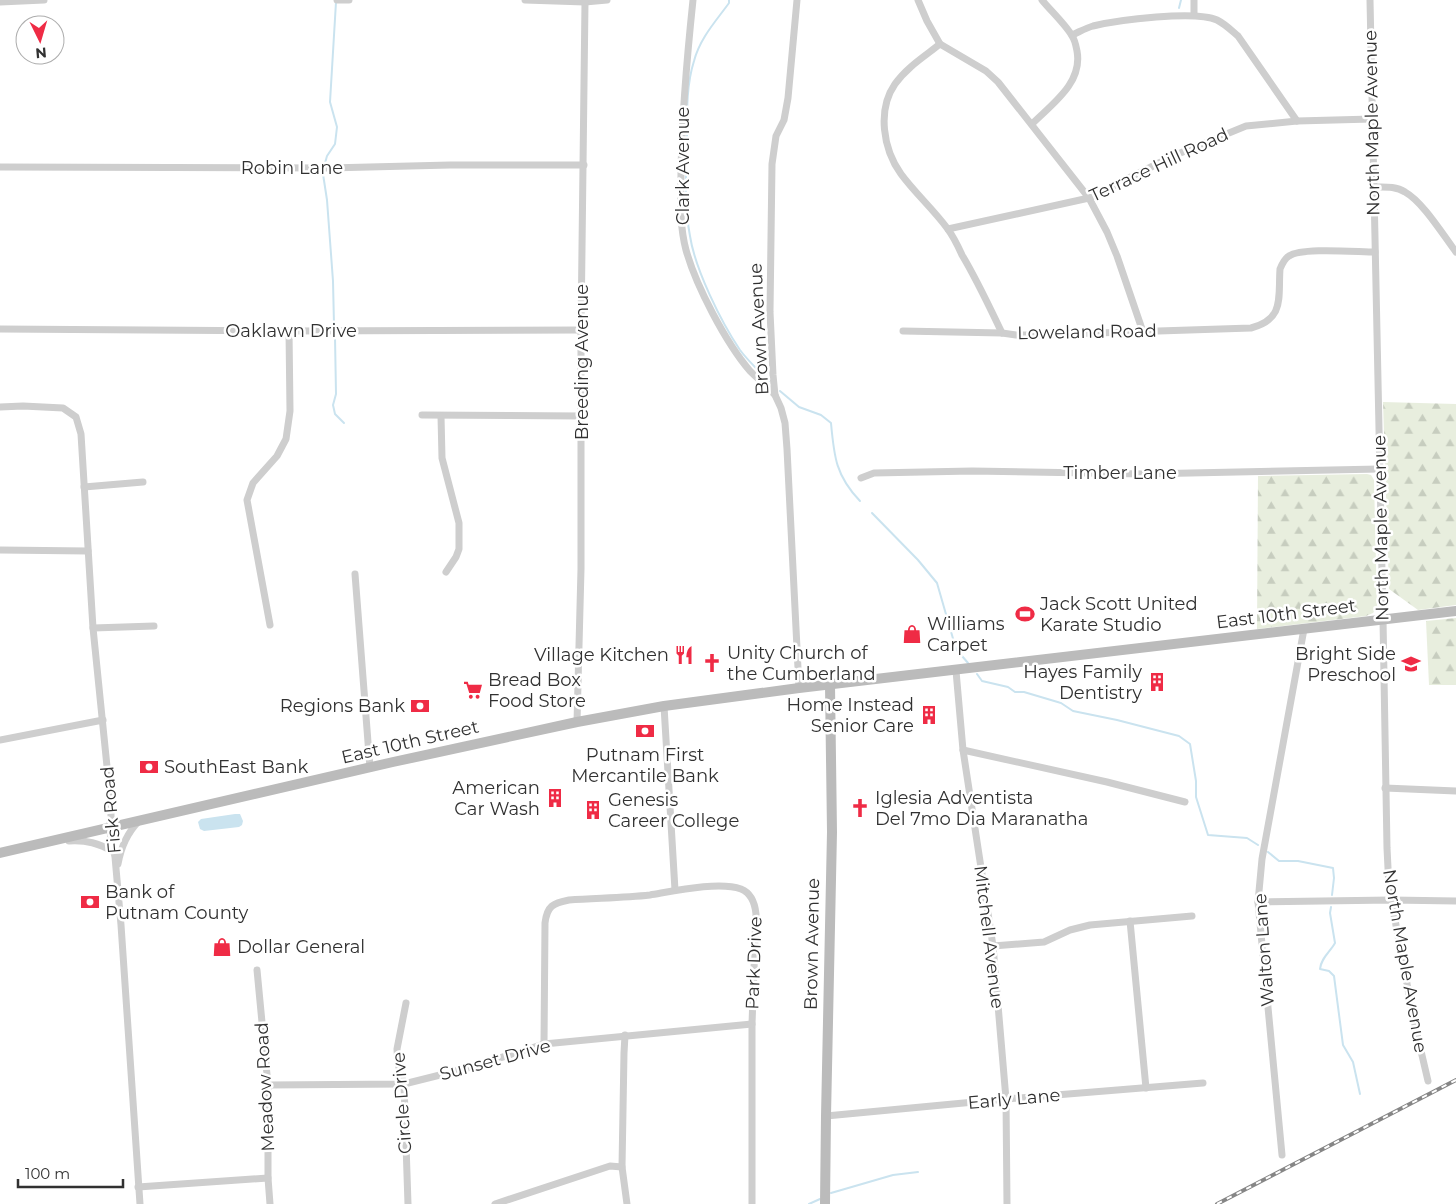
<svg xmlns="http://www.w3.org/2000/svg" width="1456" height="1204" font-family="Montserrat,sans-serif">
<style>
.forest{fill:url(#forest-firs)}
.water{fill:#cae3ef}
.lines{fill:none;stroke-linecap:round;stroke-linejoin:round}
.stream{stroke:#cae3ef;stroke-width:2}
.street{stroke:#cecece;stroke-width:7}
.secondary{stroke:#bbb;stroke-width:10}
.rail-casing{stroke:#868686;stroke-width:4}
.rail{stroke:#fff;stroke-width:2;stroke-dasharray:5.5;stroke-linecap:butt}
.labels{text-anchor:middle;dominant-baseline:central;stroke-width:5;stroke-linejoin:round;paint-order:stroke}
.street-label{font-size:18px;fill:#313131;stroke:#fff}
.poi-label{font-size:18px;fill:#313131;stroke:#fff;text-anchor:start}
</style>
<defs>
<pattern id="forest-firs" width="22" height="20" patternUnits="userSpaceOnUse" patternTransform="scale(1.25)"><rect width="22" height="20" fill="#e8eede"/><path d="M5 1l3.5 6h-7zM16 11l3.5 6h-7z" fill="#c7cdbf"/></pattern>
</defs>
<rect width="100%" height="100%" fill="#fff"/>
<g class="forest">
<polygon points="1383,402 1456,404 1456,605 1418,610 1389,589"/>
<polygon points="1367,474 1371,475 1374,480 1377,608 1373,613 1366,616 1257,629 1258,476"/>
<polygon points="1456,618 1456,685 1429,685 1426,621"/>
</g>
<polygon class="water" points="235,814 240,814 243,821 242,825 239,827 204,831 200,829 198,822 201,819"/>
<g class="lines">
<g class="stream">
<path d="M729,0V3C716,21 700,38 694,61C686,86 687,115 687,140C686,172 684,205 690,236C695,269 721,322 740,350C748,361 759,371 769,381"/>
<polyline points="1179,8 1181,0"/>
<polyline points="325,163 327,156 335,144 337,127 330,102 336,2"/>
<polyline points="323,174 327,200 333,281 334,325"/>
<polyline points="335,337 336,394 333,405 335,414 344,423"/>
<path d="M780,391L799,407L821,415L831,423C834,457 836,476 860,501"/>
<polyline points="872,513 918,560 937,583 956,649 968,663"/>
<polyline points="977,674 982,681 1008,687 1015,692 1024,692 1061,703 1073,711 1117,720 1179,736 1190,744 1196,781 1196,797 1208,835 1247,838 1258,845"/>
<polyline points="1268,852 1279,861 1298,861 1333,868 1334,878 1332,895"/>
<path d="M1331,907L1330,913L1335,943C1330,952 1321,958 1320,969L1329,971L1334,976L1343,1045L1353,1062L1360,1094"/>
<polyline points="831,1193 893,1175 918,1172"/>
<polyline points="809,1204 820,1199"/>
</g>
<g class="street">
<polyline points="337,0 349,0"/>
<polyline points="525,0 585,2 607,0"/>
<path d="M693,0C687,57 682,113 681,171C681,198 679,224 686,250C696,286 726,343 750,371C758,379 767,386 775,395"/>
<polyline points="797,0 788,98 784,120 776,136 772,164 770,312 773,375 775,395 781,408 785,423 787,449 799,688"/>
<polyline points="918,0 927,21 940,44 986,71 998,82 1089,198 1107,232 1117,256 1143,332"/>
<polyline points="1194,0 1194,15"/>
<polyline points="1370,0 1383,619 1387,848 1389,888 1414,1021 1428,1081"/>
<polyline points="0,2 44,0"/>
<path d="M1072,35C1079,32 1086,28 1093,26C1118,20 1195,10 1217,20C1225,24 1231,30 1238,36L1297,121"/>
<path d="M940,44C925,56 907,67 895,84C877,110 883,149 901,174C915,193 933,209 947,228C953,236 958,246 962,255C977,280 989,306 1002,333"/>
<path d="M1032,124C1052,104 1083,83 1077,51C1076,46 1075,40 1072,36C1067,26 1050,10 1042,0"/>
<polyline points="0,167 329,168 450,165 584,165"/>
<path d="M1374,187C1385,187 1396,186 1405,192C1423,202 1443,235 1456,252"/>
<polyline points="948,229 1089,198 1173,156 1246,126 1297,121 1372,119"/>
<polyline points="0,329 289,331 581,330"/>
<path d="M903,331L1002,333L1016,335H1035L1251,328C1285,319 1278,298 1280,269C1282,264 1284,259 1289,256C1302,247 1357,252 1375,252"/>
<polyline points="0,407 23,406 63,408 76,417 81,434 93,628 111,806 111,819 109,827 115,857 121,925 140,1204"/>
<polyline points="422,415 582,416"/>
<polyline points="441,416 442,458 459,523 459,549 456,557 446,572"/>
<polyline points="861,478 874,473 972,471 1144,474 1379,469"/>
<polyline points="84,487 143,482"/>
<polyline points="0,550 88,551"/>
<polyline points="355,574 370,768"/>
<polyline points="270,625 247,500 253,483 277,456 286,439 290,411 289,331"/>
<polyline points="93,628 154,626"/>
<polyline points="956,671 963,750 993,946 1006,1099 1007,1204"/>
<polyline points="664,706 675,890"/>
<polyline points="577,722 581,569 581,330 585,2"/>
<polyline points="0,740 103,720"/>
<polyline points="963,750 1107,782 1185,802"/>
<polyline points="1385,788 1456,791"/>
<path d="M69,841C87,840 98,843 114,852"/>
<path d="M118,864C121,847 127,833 139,821"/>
<polyline points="1258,902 1391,900 1456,901"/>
<polyline points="1130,921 1146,1088"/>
<polyline points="993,946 1044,942 1070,930 1090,925 1192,916"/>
<polyline points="257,970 268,1085 268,1178 270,1204"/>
<polyline points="406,1003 397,1049 398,1064 404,1084 408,1204"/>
<polyline points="625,1035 624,1053 622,1167 627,1204"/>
<path d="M544,1044L545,923C547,906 553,903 569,900C596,898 623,898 650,895C674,891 719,881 741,889C751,893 755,904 756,914L752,1024V1204"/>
<polyline points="268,1085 404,1084 468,1068 544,1044 752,1024"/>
<polyline points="826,1116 1006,1099 1203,1083"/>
<polyline points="1282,1155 1258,902 1262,859 1304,629"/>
<polyline points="138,1187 268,1178"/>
<polyline points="495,1204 610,1166 622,1167"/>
</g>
<g class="secondary">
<polyline points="0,853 393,762 577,722 664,706 799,688 1456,611"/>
<polyline points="825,1204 826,1116 832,832 830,685"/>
</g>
<g class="rail-casing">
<polyline id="rail" points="1217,1204 1456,1080"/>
</g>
<use href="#rail" class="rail"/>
</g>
<defs>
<g id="stadium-bare" transform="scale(1.5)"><path d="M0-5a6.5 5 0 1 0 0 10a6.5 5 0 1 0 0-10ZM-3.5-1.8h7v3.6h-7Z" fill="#ef2b45" stroke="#fff" stroke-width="2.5" paint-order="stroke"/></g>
<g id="shop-bare" transform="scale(1.5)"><path d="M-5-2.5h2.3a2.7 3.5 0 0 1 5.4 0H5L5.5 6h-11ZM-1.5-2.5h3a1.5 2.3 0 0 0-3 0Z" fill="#ef2b45" stroke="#fff" stroke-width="2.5" paint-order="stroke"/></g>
<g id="restaurant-bare" transform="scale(1.5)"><path d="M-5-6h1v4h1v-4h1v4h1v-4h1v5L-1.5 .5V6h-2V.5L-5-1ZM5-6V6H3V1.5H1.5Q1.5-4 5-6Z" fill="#ef2b45" stroke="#fff" stroke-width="2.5" paint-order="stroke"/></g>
<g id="church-bare" transform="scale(1.5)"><path d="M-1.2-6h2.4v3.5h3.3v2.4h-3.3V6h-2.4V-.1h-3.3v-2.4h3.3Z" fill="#ef2b45" stroke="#fff" stroke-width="2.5" paint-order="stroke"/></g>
<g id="school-bare" transform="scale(1.5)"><path d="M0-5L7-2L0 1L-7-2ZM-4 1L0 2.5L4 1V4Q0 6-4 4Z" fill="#ef2b45" stroke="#fff" stroke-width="2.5" paint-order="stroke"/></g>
<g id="building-bare" transform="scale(1.5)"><path d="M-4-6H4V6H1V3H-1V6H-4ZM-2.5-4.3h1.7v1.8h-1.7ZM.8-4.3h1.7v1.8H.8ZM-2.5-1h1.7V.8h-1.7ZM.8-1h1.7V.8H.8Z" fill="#ef2b45" stroke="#fff" stroke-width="2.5" paint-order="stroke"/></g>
<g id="supermarket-bare" transform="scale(1.5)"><path d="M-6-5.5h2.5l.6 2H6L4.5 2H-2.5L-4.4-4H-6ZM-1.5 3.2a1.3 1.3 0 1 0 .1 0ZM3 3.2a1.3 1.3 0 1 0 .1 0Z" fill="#ef2b45" stroke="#fff" stroke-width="2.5" paint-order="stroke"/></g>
<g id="bank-bare" transform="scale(1.5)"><path d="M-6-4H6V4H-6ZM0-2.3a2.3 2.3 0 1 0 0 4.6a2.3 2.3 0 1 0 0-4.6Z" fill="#ef2b45" stroke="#fff" stroke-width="2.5" paint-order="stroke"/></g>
</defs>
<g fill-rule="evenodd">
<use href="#stadium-bare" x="1025" y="614"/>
<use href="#shop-bare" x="912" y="634"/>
<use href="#restaurant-bare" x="684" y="655"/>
<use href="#church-bare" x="712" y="663"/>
<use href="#school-bare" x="1411" y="664"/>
<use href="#building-bare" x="1157" y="682"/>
<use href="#supermarket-bare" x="473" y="690"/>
<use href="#bank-bare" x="420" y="706"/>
<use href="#building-bare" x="929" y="715"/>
<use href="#bank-bare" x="645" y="731"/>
<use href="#bank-bare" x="149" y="767"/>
<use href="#building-bare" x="555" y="798"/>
<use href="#church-bare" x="860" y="808"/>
<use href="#building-bare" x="593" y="810"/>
<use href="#bank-bare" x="90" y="902"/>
<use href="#shop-bare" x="222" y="947"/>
</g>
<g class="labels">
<g class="street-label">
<text transform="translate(1372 123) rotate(-91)">North Maple Avenue</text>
<text transform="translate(1159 165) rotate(-25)">Terrace Hill Road</text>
<text transform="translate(683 166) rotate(-90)">Clark Avenue</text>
<text x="292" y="168">Robin Lane</text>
<text transform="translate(759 329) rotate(-93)">Brown Avenue</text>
<text x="291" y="331">Oaklawn Drive</text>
<text transform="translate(1087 332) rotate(-1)">Loweland Road</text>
<text transform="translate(582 362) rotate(-90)">Breeding Avenue</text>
<text x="1120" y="473">Timber Lane</text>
<text transform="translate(1381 528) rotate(-91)">North Maple Avenue</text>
<text transform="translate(1286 614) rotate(-7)">East 10th Street</text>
<text transform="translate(410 742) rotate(-13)">East 10th Street</text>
<text transform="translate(111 810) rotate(-95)">Fisk Road</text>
<text transform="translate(989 937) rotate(83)">Mitchell Avenue</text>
<text transform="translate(812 944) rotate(-89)">Brown Avenue</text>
<text transform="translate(1264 950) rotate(-94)">Walton Lane</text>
<text transform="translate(1405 961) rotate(80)">North Maple Avenue</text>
<text transform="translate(754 963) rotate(-88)">Park Drive</text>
<text transform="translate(495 1060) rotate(-15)">Sunset Drive</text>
<text transform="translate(265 1087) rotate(-93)">Meadow Road</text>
<text transform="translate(1014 1099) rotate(-5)">Early Lane</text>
<text transform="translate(402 1103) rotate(-94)">Circle Drive</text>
</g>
<g class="poi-label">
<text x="1040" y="604">Jack Scott United<tspan x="1040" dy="21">Karate Studio</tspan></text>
<text x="927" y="624">Williams<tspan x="927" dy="21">Carpet</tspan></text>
<text x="727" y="653">Unity Church of<tspan x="727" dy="21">the Cumberland</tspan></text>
<text x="1396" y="654" text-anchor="end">Bright Side<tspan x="1396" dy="21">Preschool</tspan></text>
<text x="669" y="655" text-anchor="end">Village Kitchen</text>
<text x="1142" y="672" text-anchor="end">Hayes Family<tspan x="1142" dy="21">Dentistry</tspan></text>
<text x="488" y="680">Bread Box<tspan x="488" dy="21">Food Store</tspan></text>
<text x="914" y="705" text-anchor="end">Home Instead<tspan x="914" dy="21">Senior Care</tspan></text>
<text x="405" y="706" text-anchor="end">Regions Bank</text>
<text x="645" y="755" text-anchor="middle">Putnam First<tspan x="645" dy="21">Mercantile Bank</tspan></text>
<text x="164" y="767">SouthEast Bank</text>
<text x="540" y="788" text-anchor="end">American<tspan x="540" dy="21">Car Wash</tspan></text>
<text x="875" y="798">Iglesia Adventista<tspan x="875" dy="21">Del 7mo Dia Maranatha</tspan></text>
<text x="608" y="800">Genesis<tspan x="608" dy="21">Career College</tspan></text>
<text x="105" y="892">Bank of<tspan x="105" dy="21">Putnam County</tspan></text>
<text x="237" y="947">Dollar General</text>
</g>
</g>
<g transform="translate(40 40) rotate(175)"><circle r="24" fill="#ffffff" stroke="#adadad"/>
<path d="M0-4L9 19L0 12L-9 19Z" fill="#ef2b45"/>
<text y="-8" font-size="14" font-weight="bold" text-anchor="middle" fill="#313131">N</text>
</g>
<path d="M18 1179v8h105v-8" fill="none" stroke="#313131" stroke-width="2.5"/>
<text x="25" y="1179" font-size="15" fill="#313131" stroke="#ffffff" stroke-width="4" paint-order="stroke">100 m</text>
</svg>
